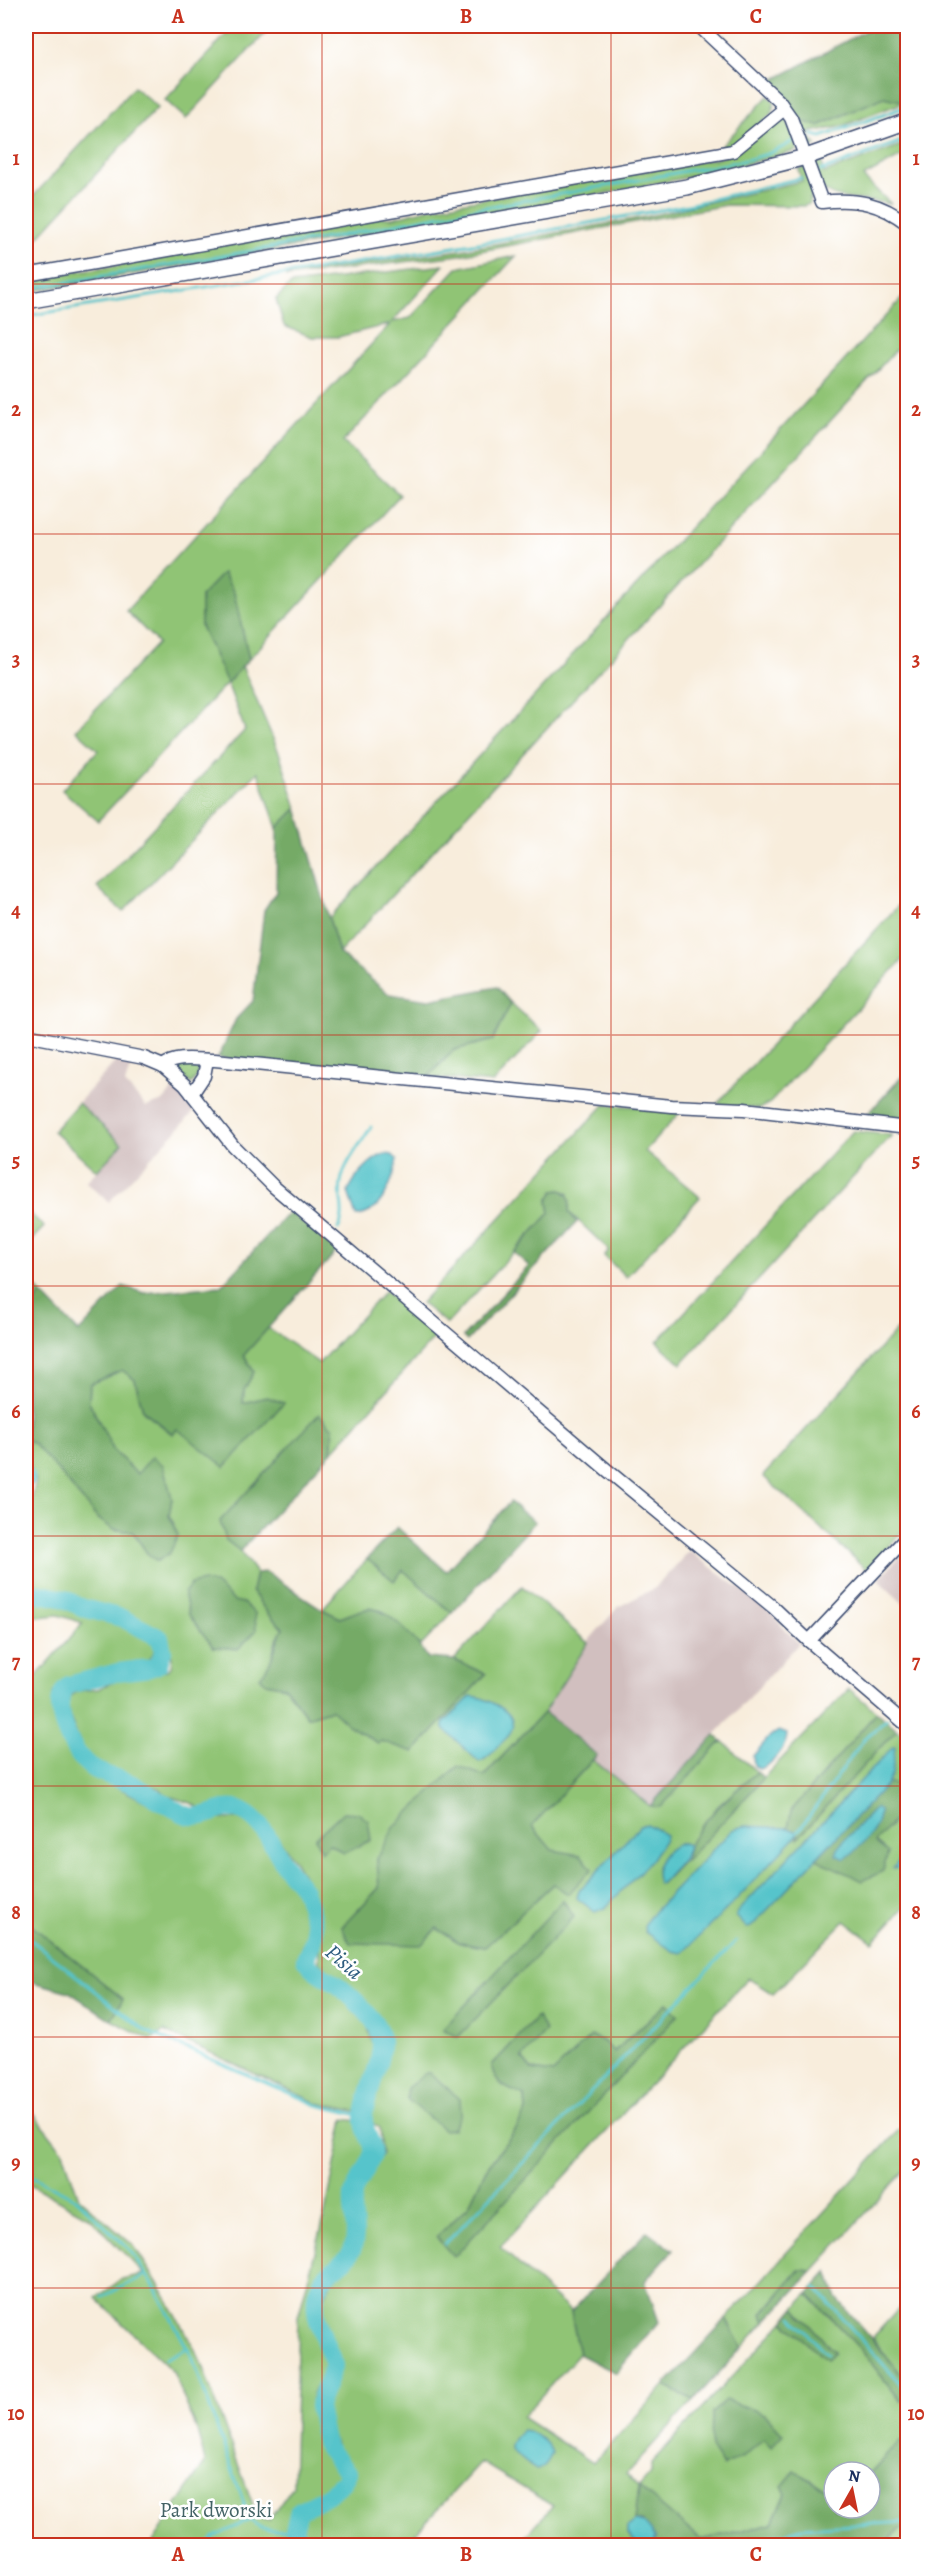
<svg xmlns="http://www.w3.org/2000/svg" width="933" height="2571" font-family="Alegreya,serif">
<style>
.industrial{fill:#d1bfbf}
.green{fill:#90c475;stroke:#567a6a;stroke-width:1.5;fill-rule:evenodd}
.forest{fill:#74aa66;stroke:#486c62;stroke-width:1.5}
.water{fill:#56c4cb;stroke:#387a94;stroke-width:1.5}
.lines{fill:none;stroke-linecap:round;stroke-linejoin:round}
.stream{stroke:#56c4cb;stroke-width:3}
.river{stroke:#56c4cb;stroke-width:18}
.minor-casing{stroke:#3c4c71;stroke-width:15}
.major-casing{stroke:#3c4c71;stroke-width:18}
.minor{stroke:#fff;stroke-width:12}
.major{stroke:#fff;stroke-width:15}
.grid{fill:none;stroke:#c8321e;stroke-width:1.5;stroke-opacity:0.55}
.labels{text-anchor:middle;dominant-baseline:central;stroke-width:5;stroke-linejoin:round;paint-order:stroke}
.park-label{font-size:21px;fill:#446366;stroke:#fff}
.water-label{font-size:22px;font-style:italic;fill:#2d5c7f;stroke:#fff}
.neatline{fill:none;stroke:#c8321e;stroke-width:2}
.grid-label{font-size:20px;text-anchor:middle;font-weight:bold;fill:#c8321e}
</style>
<rect width="100%" height="100%" fill="#fff"/>
<filter id="ink" filterUnits="userSpaceOnUse"><feTurbulence type="fractalNoise" baseFrequency=".0167" numOctaves="2"/><feDisplacementMap in="SourceGraphic" scale="12" xChannelSelector="R" yChannelSelector="G"/><feConvolveMatrix kernelMatrix="1 2 1 2 8 2 1 2 1" color-interpolation-filters="sRGB"/></filter>
<filter id="wash" filterUnits="userSpaceOnUse"><feTurbulence type="fractalNoise" baseFrequency=".008" numOctaves="4" result="noise"/><feDisplacementMap in="SourceGraphic" scale="24" xChannelSelector="R" yChannelSelector="G"/><feGaussianBlur stdDeviation="1.35" result="paint"/><feColorMatrix in="noise" values="0 0 0 0 0 0 0 0 0 0 0 0 0 0 0 0 0 1.4 0 .05"/><feComposite in="paint" operator="in"/></filter>
<g filter="url(#wash)">
<rect width="100%" height="100%" fill="#f8eddc"/>
<g class="industrial">
<polygon points="117,1060 135,1063 129,1071 125,1084 146,1107 163,1101 177,1085 196,1110 109,1202 86,1182 122,1144 78,1103"/>
<polygon points="907,1548 907,1607 878,1580"/>
<polygon points="689,1551 773,1613 784,1629 799,1643 650,1806 593,1760 597,1755 544,1712 590,1639 618,1607 655,1588"/>
</g>
<g class="green">
<polygon points="234,26 272,26 186,119 165,100"/>
<polygon points="134,87 158,107 26,250 26,204"/>
<polygon points="768,96 775,102 771,114 740,142 717,151"/>
<polygon points="884,97 901,101 907,97 907,101 840,127 811,132 809,137 816,145 808,148 800,121 819,126"/>
<polygon points="782,119 787,120 798,148 796,151 715,172 587,197 26,292 26,278 122,265 136,259 378,217 392,218 431,208 723,157 777,120"/>
<path d="M907,143V153L863,177L891,204C874,199 830,202 822,187C818,181 816,172 813,164L822,161L824,173Z"/>
<polygon points="805,167 813,188 809,204 804,206 726,205 459,255 286,277 291,274 462,250 646,217 802,181 798,169"/>
<polygon points="516,256 343,442 400,495 249,659 234,593 223,573 201,596 201,626 227,682 242,666 280,755 297,808 277,828 258,772 123,912 97,887 245,730 227,683 98,821 62,790 98,750 76,730 158,643 126,611 390,324 338,337 312,337 284,326 276,299 291,284 444,265 392,322 410,318 457,268"/>
<polygon points="907,293 907,338 339,953 329,918"/>
<polygon points="907,896 907,955 770,1103 759,1109 717,1104"/>
<polygon points="511,1003 542,1031 493,1083 428,1077 454,1050 493,1040"/>
<polygon points="181,1065 193,1065 198,1069 198,1075 191,1084 177,1071 177,1067"/>
<polygon points="78,1103 122,1144 97,1171 53,1131"/>
<polygon points="604,1105 683,1109 645,1151 700,1197 626,1277 604,1256 609,1250 569,1212 568,1193 561,1190 554,1191 548,1201 550,1213 447,1324 421,1303"/>
<polygon points="853,1131 892,1135 681,1364 657,1342"/>
<polygon points="26,1209 44,1227 26,1246"/>
<polygon points="26,1278 41,1293 26,1321"/>
<path d="M385,1291L436,1336L331,1453L333,1428L226,1540L240,1551L256,1573L252,1591L268,1614L283,1628L275,1644L266,1683L285,1687L307,1717L331,1709C356,1733 382,1741 414,1752L486,1674L454,1660L522,1586L588,1643L544,1712L484,1776L377,1859L379,1888L342,1927L437,1928L460,1943L485,1947L553,1884L580,1855L552,1851L531,1826L593,1760L650,1806H661L722,1741L757,1772L718,1806L688,1845L682,1843L670,1850L662,1883L849,1689L877,1712L791,1811L798,1837L897,1729L907,1738V1904L873,1942L845,1921L773,1994L748,1978L500,2247L571,2312L579,2354L522,2417L593,2463L664,2386L694,2400L626,2474L639,2487L651,2473V2463L784,2321L826,2360L834,2353L795,2308L808,2294L861,2350L901,2401L907,2395V2446L900,2441L870,2473L834,2472V2493L795,2471L773,2523L701,2540L639,2488L635,2521L628,2527V2534L638,2545H517L553,2506L481,2462L411,2538L421,2545H315L301,2538V2518L306,2513L322,2507L349,2486L352,2478L350,2470L337,2450L322,2408L326,2394L335,2380L338,2367L322,2303L331,2283L346,2268L357,2252L361,2223L357,2198L358,2191L382,2154L380,2128L371,2122L368,2116L380,2080L386,2050L384,2025L370,2007L319,1962C318,1943 321,1919 315,1901C307,1875 261,1803 231,1802C221,1802 213,1807 205,1811L191,1803L168,1796L159,1788L142,1784L94,1764L84,1752L69,1715L68,1703L70,1697L78,1691L98,1689L121,1678L167,1670L171,1667L172,1657L166,1645L167,1638L162,1630L126,1614L26,1584V1507L32,1499L36,1480L26,1461V1440L33,1443L55,1467L97,1518L113,1529L133,1532L147,1553L174,1524L169,1516L172,1498L137,1474L114,1451L89,1402L90,1384L122,1370L135,1380L143,1411L172,1434L177,1429L283,1403L267,1397L243,1403L244,1390L254,1372L244,1355L268,1328L319,1363ZM371,1840L344,1853L329,1843ZM667,2003L678,2015L436,2237L468,2207L486,2169L515,2131L526,2111L525,2096L500,2084L492,2065L537,2018L530,2048L522,2058L532,2070L553,2073L590,2037L603,2041L613,2052Z"/>
<polygon points="907,1319 907,1526 867,1570 763,1476"/>
<polygon points="367,1559 393,1580 403,1570 452,1613 421,1646 383,1611 369,1608 340,1618 322,1609"/>
<path d="M26,1601C33,1602 41,1601 49,1602C74,1607 139,1627 155,1644C155,1651 153,1656 148,1660C138,1667 131,1664 121,1666C98,1669 69,1676 53,1693L52,1708L60,1729L74,1757L95,1776L168,1813L197,1823L217,1819H238L250,1824L265,1841L278,1869L303,1900L310,1941L302,1945L299,1958L304,1970L317,1977L344,2000L367,2025L375,2050L360,2112L317,2103L164,2031L151,2040L111,2020L123,1999L26,1921V1688L83,1623L58,1615L39,1617L26,1613Z"/>
<path d="M26,2104L63,2151L79,2198L134,2246L162,2290L199,2357L257,2516L269,2520L293,2486L298,2317L325,2214L344,2119L359,2121C362,2129 368,2141 370,2147C372,2161 356,2172 352,2184C345,2205 354,2228 348,2249C344,2261 332,2268 321,2273C305,2305 311,2311 322,2342C324,2348 327,2355 327,2360C328,2378 308,2388 312,2407C315,2423 319,2441 326,2455C331,2464 338,2468 340,2479L295,2509L290,2518L293,2539L297,2545H151L205,2462L197,2430L173,2372L96,2298L122,2279L144,2274L90,2218L26,2182Z"/>
<polygon points="907,2121 907,2168 813,2271 799,2270 762,2314 765,2322 742,2348 726,2319"/>
<polygon points="907,2300 907,2381 872,2338"/>
<polygon points="900,2529 907,2529 907,2545 885,2546"/>
</g>
<g class="forest">
<polygon points="874,26 907,26 907,97 901,101 884,97 818,126 800,121 769,85 773,80"/>
<polygon points="223,573 234,593 249,659 227,683 201,626 201,596"/>
<polygon points="297,808 339,953 389,994 429,1000 497,987 511,1003 493,1040 454,1050 428,1077 218,1058 236,1019 253,1001 264,910 276,892 277,828"/>
<polygon points="907,1071 907,1119 903,1124 863,1119"/>
<path d="M561,1190C572,1196 570,1201 569,1212L577,1222L467,1341L463,1337L529,1266L514,1253L550,1213L548,1201L554,1191Z"/>
<polygon points="290,1211 337,1251 244,1355 254,1372 244,1390 243,1403 267,1397 284,1403 225,1467 177,1429 173,1434 143,1410 135,1380 122,1370 90,1384 89,1402 114,1451 137,1474 152,1457 163,1465 172,1498 169,1516 178,1535 170,1553 157,1561 147,1553 133,1532 113,1529 97,1518 55,1467 33,1443 26,1440 26,1321 41,1293 79,1332 123,1286 144,1293 221,1286"/>
<polygon points="319,1414 333,1428 331,1453 240,1551 226,1540 220,1521"/>
<polygon points="510,1502 535,1522 452,1613 403,1570 394,1581 367,1559 397,1527 446,1571"/>
<path d="M266,1572L322,1609L340,1618C349,1615 358,1610 367,1609C387,1605 418,1642 428,1658L454,1660L486,1674L414,1752L381,1741L378,1743L348,1725L331,1709L307,1717L285,1687L266,1683L260,1677C274,1662 274,1646 283,1628L268,1614L252,1591L256,1573Z"/>
<polygon points="204,1581 215,1584 234,1601 243,1603 255,1613 256,1631 238,1649 213,1647 189,1615 184,1593 191,1584"/>
<polygon points="544,1712 597,1755 532,1826 552,1850 581,1855 592,1869 568,1894 553,1884 485,1947 460,1943 437,1928 421,1945 350,1943 342,1927 379,1888 377,1859 395,1826 458,1766 484,1776"/>
<polygon points="877,1712 897,1729 798,1838 797,1832 788,1828 791,1811"/>
<polygon points="715,1735 722,1741 661,1807 650,1806"/>
<path d="M757,1772L764,1778L686,1861C683,1833 737,1790 757,1772Z"/>
<polygon points="887,1783 907,1785 907,1806 875,1842 888,1853 883,1871 863,1881 816,1859"/>
<polygon points="343,1812 358,1813 368,1821 371,1840 344,1853 329,1844 321,1852 315,1838"/>
<polygon points="563,1900 574,1917 458,2037 443,2029"/>
<polygon points="26,1921 123,1999 111,2020 69,1992 26,1980"/>
<path d="M667,2003L678,2015L454,2257L436,2237L468,2207L486,2169L515,2131L526,2111L525,2096C509,2089 492,2085 492,2065L537,2017L546,2031L522,2058L532,2070L553,2073L591,2036L603,2041L614,2052Z"/>
<polygon points="426,2073 430,2073 460,2099 461,2113 453,2129 444,2130 407,2099 407,2088"/>
<polygon points="647,2231 673,2250 645,2281 659,2322 616,2373 579,2354 571,2312"/>
<polygon points="800,2270 813,2271 765,2322 762,2314"/>
<polygon points="828,2272 837,2298 907,2381 907,2395 901,2401 861,2350 808,2294"/>
<polygon points="795,2308 834,2352 826,2360 784,2321"/>
<polygon points="726,2319 742,2348 694,2400 664,2386"/>
<polygon points="725,2400 765,2414 783,2434 771,2447 764,2439 743,2457 723,2466 711,2448 712,2413"/>
<polygon points="900,2441 907,2446 907,2529 900,2529 885,2545 653,2545 655,2537 642,2521 635,2521 639,2487 701,2540 773,2523 786,2493 782,2486 795,2471 834,2493 834,2508 870,2508 870,2473"/>
</g>
<g class="water">
<path d="M385,1154L392,1155L397,1159C394,1180 381,1215 356,1216L348,1192C354,1177 370,1159 385,1154Z"/>
<path d="M471,1696C484,1697 517,1711 512,1728C511,1736 502,1742 497,1747C492,1753 487,1759 479,1762L444,1729V1723Z"/>
<path d="M779,1731L787,1734C787,1747 772,1766 759,1769L754,1765L753,1756L770,1736Z"/>
<polygon points="893,1747 895,1747 892,1774 886,1785 751,1927 747,1928 736,1916 737,1912"/>
<path d="M875,1808L879,1809C881,1830 860,1847 845,1859L836,1855L839,1846Z"/>
<polygon points="647,1824 666,1835 665,1839 651,1860 605,1908 595,1912 577,1898 579,1891 640,1826"/>
<polygon points="744,1826 788,1828 798,1832 797,1835 731,1905 682,1953 673,1951 645,1932 644,1927 649,1917 732,1830"/>
<path d="M682,1843L688,1845L684,1858L662,1883H658C651,1866 666,1847 682,1843Z"/>
<polygon points="907,1851 907,1868 893,1868"/>
<path d="M522,2430C534,2432 549,2442 552,2453C549,2461 544,2469 535,2470L511,2450C510,2442 517,2435 522,2430Z"/>
<path d="M635,2521C646,2522 650,2529 655,2537L653,2545H638L628,2534V2527Z"/>
</g>
<g class="lines">
<g class="stream">
<polyline points="813,135 821,137 908,106"/>
<polyline points="820,171 908,139"/>
<path d="M26,289L340,236C452,210 567,195 680,172C714,165 766,161 793,141"/>
<polyline points="26,316 479,243 688,205 801,178"/>
<path d="M338,1229C347,1214 338,1199 341,1182C344,1163 361,1144 371,1127"/>
<polyline points="899,1708 908,1700"/>
<polyline points="798,1832 864,1739 887,1719"/>
<polyline points="26,1936 146,2031 317,2105 363,2116"/>
<path d="M26,2173L76,2199L129,2249L154,2286L192,2357L250,2520C264,2532 276,2531 294,2530"/>
<polyline points="445,2244 736,1941"/>
<polyline points="815,2287 906,2390"/>
<polyline points="102,2297 146,2275"/>
<polyline points="792,2317 827,2354"/>
<polyline points="165,2359 187,2348"/>
<polyline points="209,2546 214,2537 250,2520"/>
<polyline points="736,2546 801,2528 908,2522"/>
</g>
<g class="river">
<polyline points="26,1477 26,1479"/>
<path d="M26,1591L65,1599L83,1608L122,1618L160,1638L163,1651L159,1664L150,1668L118,1672L69,1685C46,1702 72,1755 92,1768C103,1775 118,1778 130,1783C147,1791 174,1812 190,1816C210,1820 223,1801 243,1812C265,1823 274,1849 287,1869C292,1876 299,1883 304,1890C305,1893 314,1921 314,1925C317,1938 310,1947 305,1959C313,1973 328,1977 340,1987C353,1998 373,2016 379,2031C388,2053 366,2092 364,2115C362,2130 374,2141 372,2154C370,2169 356,2180 353,2195C351,2212 359,2233 352,2250C347,2261 335,2267 327,2275C302,2300 325,2339 334,2365L318,2406L326,2447L348,2473C342,2490 315,2503 299,2510L294,2530L299,2540L305,2546"/>
</g>
</g>
</g>
<g filter="url(#ink)">
<g class="lines">
<g class="minor-casing">
<g id="minor">
<path d="M699,26L779,101L791,118L822,202C856,198 881,203 908,224"/>
<polyline points="26,275 733,151 784,109"/>
<polyline points="26,1035 144,1058 163,1066 185,1085 233,1146 273,1186 607,1470 773,1607 809,1641 908,1726"/>
<path d="M163,1066C176,1055 199,1060 215,1060L671,1106L744,1109L908,1128"/>
<polyline points="192,1094 204,1076 207,1060"/>
<polyline points="809,1641 908,1536"/>
</g>
</g>
<g class="major-casing">
<polyline id="major" points="26,301 687,187 806,157 908,121"/>
</g>
<use href="#minor" class="minor"/>
<use href="#major" class="major"/>
</g>
</g>
<path class="grid" d="M322,26V2546M611,26V2546M26,284H908M26,534H908M26,784H908M26,1035H908M26,1286H908M26,1536H908M26,1786H908M26,2037H908M26,2288H908"/>
<g class="labels">
<g class="park-label">
<text x="216" y="2510">Park dworski</text>
</g>
<g class="water-label">
<text transform="translate(344 1962) rotate(41)">Pisia</text>
</g>
</g>
<rect width="933" height="2571" fill="none" stroke="#fff" stroke-width="66"/>
<g transform="translate(852 2490) rotate(9)"><circle r="28" fill="#ffffff" stroke="#a4acbf" stroke-width="1.5"/>
<path d="M0-4.5L10 22L0 15L-10 22Z" fill="#c8321e"/>
<text y="-9" font-size="16" font-weight="bold" text-anchor="middle" fill="#1b2f5e">N</text>
</g>
<rect x="33" y="33" width="867" height="2505" class="neatline"/>
<g class="grid-label">
<text x="178" y="23">A</text>
<text x="466" y="23">B</text>
<text x="756" y="23">C</text>
<text x="16" y="165">1</text>
<text x="916" y="165">1</text>
<text x="16" y="416">2</text>
<text x="916" y="416">2</text>
<text x="16" y="666">3</text>
<text x="916" y="666">3</text>
<text x="16" y="917">4</text>
<text x="916" y="917">4</text>
<text x="16" y="1167">5</text>
<text x="916" y="1167">5</text>
<text x="16" y="1418">6</text>
<text x="916" y="1418">6</text>
<text x="16" y="1668">7</text>
<text x="916" y="1668">7</text>
<text x="16" y="1919">8</text>
<text x="916" y="1919">8</text>
<text x="16" y="2169">9</text>
<text x="916" y="2169">9</text>
<text x="16" y="2420">10</text>
<text x="916" y="2420">10</text>
<text x="178" y="2561">A</text>
<text x="466" y="2561">B</text>
<text x="756" y="2561">C</text>
</g>
</svg>
